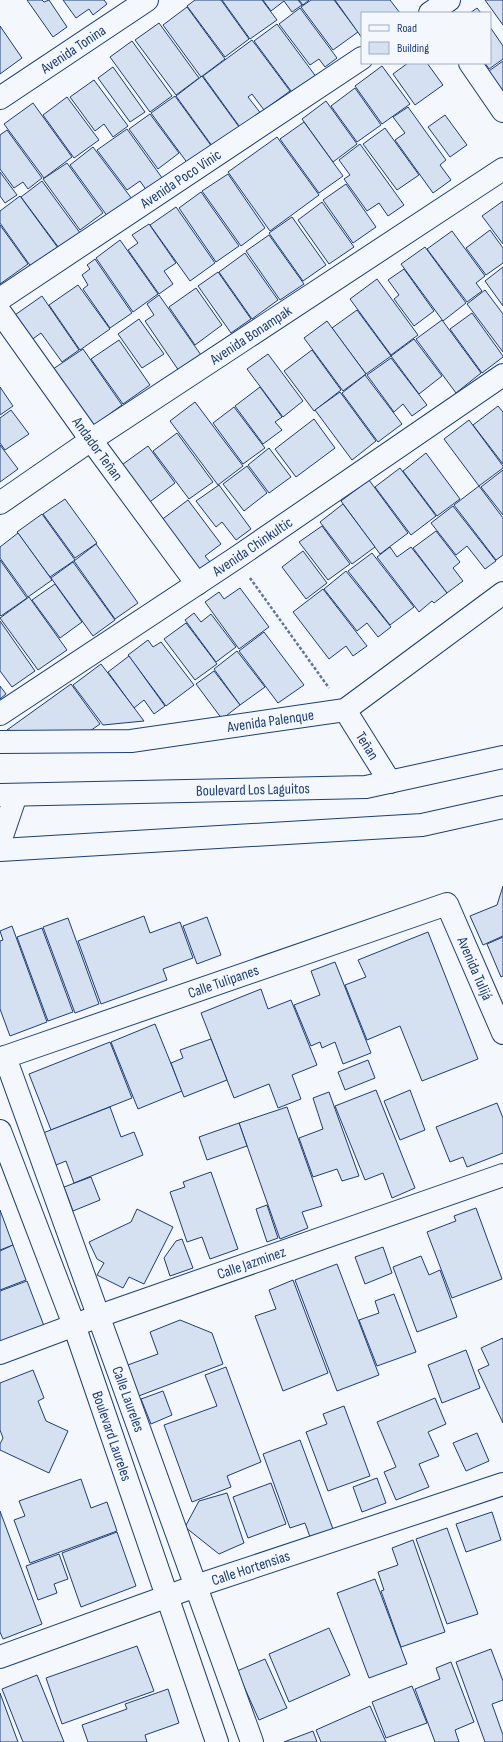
<svg xmlns="http://www.w3.org/2000/svg" width="503" height="1742" font-family="'Sofia Sans Condensed',sans-serif">
<style>
.building{fill:#d5e0f0;stroke:#1d3f73}
.lines{fill:none;stroke-linecap:round;stroke-linejoin:round}
.street-casing{stroke:#1d3f73;stroke-width:24}
.secondary-casing{stroke:#1d3f73;stroke-width:24}
.primary-casing{stroke:#1d3f73;stroke-width:24}
.path{stroke:#5e769c;stroke-width:2.5;stroke-dasharray:3 2;stroke-linecap:butt}
.street{stroke:#f4f7fb;stroke-width:22}
.secondary{stroke:#f4f7fb;stroke-width:22}
.primary{stroke:#f4f7fb;stroke-width:22}
.labels{text-anchor:middle;dominant-baseline:central;stroke-width:3;stroke-linejoin:round;paint-order:stroke}
.street-label{font-size:15px;fill:#1d3f73;stroke:#f4f7fb}
</style>
<rect width="100%" height="100%" fill="#f4f7fb"/>
<g class="building">
<polygon points="27,0 42,0 44,2 49,0 67,27 53,37"/>
<polygon points="63,0 104,0 107,4 93,15 89,9 76,18"/>
<polygon points="195,0 221,0 249,39 225,57 187,6"/>
<polygon points="222,0 262,0 277,20 250,39"/>
<polygon points="263,0 298,0 302,5 292,12 284,1 271,11"/>
<polygon points="299,0 309,0 303,5"/>
<polygon points="311,0 334,0 358,32 333,50 301,7"/>
<polygon points="335,0 390,0 400,13 362,13 362,38"/>
<polygon points="485,0 503,0 503,25"/>
<polygon points="187,7 225,59 201,77 163,25"/>
<polygon points="300,8 337,58 325,67 319,59 310,65 279,24"/>
<polygon points="477,8 481,13 470,13"/>
<polygon points="159,23 199,78 176,95 135,40"/>
<polygon points="277,24 317,78 294,95 254,41"/>
<polygon points="0,26 22,58 0,74"/>
<polygon points="490,27 503,46 503,59 489,69 485,63 490,63"/>
<polygon points="252,40 290,91 264,110 252,94 248,97 262,115 242,130 203,76"/>
<polygon points="132,41 172,96 150,112 110,57"/>
<polygon points="503,61 503,92 489,71"/>
<polygon points="408,63 427,63 443,85 415,105 393,74"/>
<polygon points="382,66 410,104 382,124 355,86"/>
<polygon points="113,67 145,112 130,122 98,78"/>
<polygon points="202,76 242,131 215,150 176,96"/>
<polygon points="94,80 128,126 113,137 104,124 95,131 70,97"/>
<polygon points="355,88 381,125 357,142 331,106"/>
<polygon points="175,96 215,151 191,168 151,113"/>
<polygon points="67,97 99,140 74,158 43,115"/>
<polygon points="326,101 357,144 333,162 302,119"/>
<polygon points="33,103 72,157 44,178 4,124"/>
<polygon points="408,107 446,160 440,165 451,180 433,193 395,140 405,133 393,117"/>
<polygon points="150,114 179,153 158,169 129,129"/>
<polygon points="445,115 467,145 450,157 428,127"/>
<polygon points="304,122 343,176 319,193 280,139"/>
<polygon points="385,128 419,175 397,190 363,144"/>
<polygon points="127,129 165,182 149,194 140,181 127,190 97,150"/>
<polygon points="7,130 42,178 28,189 23,182 14,188 0,169 0,135"/>
<polygon points="277,137 319,195 270,231 228,172"/>
<polygon points="360,144 404,205 388,216 379,203 367,211 344,179 350,175 339,160"/>
<polygon points="93,147 132,199 108,217 70,165"/>
<polygon points="67,163 103,213 80,230 43,179"/>
<polygon points="0,172 17,195 5,203 0,196"/>
<polygon points="228,174 265,228 241,246 202,191"/>
<polygon points="42,181 83,237 62,252 21,197"/>
<polygon points="346,184 376,227 353,243 323,200"/>
<polygon points="201,192 239,246 216,262 179,208"/>
<polygon points="20,196 61,252 34,271 0,223 0,211"/>
<polygon points="503,201 503,244 482,216"/>
<polygon points="322,202 354,247 329,264 298,220"/>
<polygon points="176,207 215,263 190,281 150,225"/>
<polygon points="292,217 326,265 303,281 269,233"/>
<polygon points="149,224 176,263 164,271 173,284 159,294 128,250 138,243 132,235"/>
<polygon points="0,225 28,264 0,284"/>
<polygon points="490,230 503,248 503,263 486,275 466,248"/>
<polygon points="452,231 485,276 476,283 482,291 467,302 427,249"/>
<polygon points="269,235 304,284 280,300 246,251"/>
<polygon points="120,240 158,294 133,312 96,258"/>
<polygon points="425,247 466,303 443,321 401,264"/>
<polygon points="245,253 278,300 252,319 219,272"/>
<polygon points="95,259 132,313 110,328 83,289 88,285 82,275 90,269 87,265"/>
<polygon points="503,267 503,306 485,281"/>
<polygon points="404,269 434,311 414,326 394,299 399,295 388,280"/>
<polygon points="218,272 251,319 231,333 198,286"/>
<polygon points="377,279 418,335 391,355 350,299"/>
<polygon points="78,285 110,329 80,350 49,305"/>
<polygon points="196,288 222,325 195,345 169,307"/>
<polygon points="485,290 503,314 503,352 467,304"/>
<polygon points="159,295 201,355 179,371 145,321 154,315 147,304"/>
<polygon points="42,296 79,350 62,362 41,333 30,341 12,317"/>
<polygon points="357,310 391,356 366,374 332,328"/>
<polygon points="472,313 503,356 503,357 482,373 450,329"/>
<polygon points="139,319 164,354 142,368 118,334"/>
<polygon points="442,320 481,373 456,393 416,339"/>
<polygon points="327,321 366,374 343,391 304,338"/>
<polygon points="414,339 442,376 419,394 391,356"/>
<polygon points="119,340 150,385 123,404 91,359"/>
<polygon points="83,349 122,405 93,426 53,369"/>
<polygon points="312,350 341,390 314,411 284,371"/>
<polygon points="268,354 303,401 283,417 247,369"/>
<polygon points="391,358 427,405 412,416 403,404 394,412 367,375"/>
<polygon points="365,375 402,424 378,442 342,393"/>
<polygon points="0,387 13,406 0,415"/>
<polygon points="260,387 282,417 275,422 282,430 263,444 235,406"/>
<polygon points="340,392 376,441 352,460 315,410"/>
<polygon points="195,402 243,466 218,485 170,421"/>
<polygon points="498,406 503,412 503,464 473,425"/>
<polygon points="234,407 265,448 243,464 213,423"/>
<polygon points="11,410 29,434 5,450 0,443 0,418"/>
<polygon points="314,419 335,448 296,477 275,449"/>
<polygon points="469,420 503,466 503,468 479,486 444,439"/>
<polygon points="177,433 213,482 189,499 153,451"/>
<polygon points="0,445 18,469 0,482"/>
<polygon points="148,446 175,483 147,504 119,467"/>
<polygon points="269,448 291,477 269,493 248,465"/>
<polygon points="426,453 460,499 437,516 403,471"/>
<polygon points="247,466 267,493 244,511 223,484"/>
<polygon points="400,468 436,516 411,535 375,487"/>
<polygon points="503,470 503,515 481,487"/>
<polygon points="369,480 408,533 380,554 341,501"/>
<polygon points="219,485 251,529 236,540 222,522 216,527 196,501"/>
<polygon points="479,486 503,518 503,555 496,560 454,505"/>
<polygon points="65,499 97,543 75,558 43,514"/>
<polygon points="188,500 221,544 205,556 210,562 194,574 156,524"/>
<polygon points="343,504 375,547 352,564 320,522"/>
<polygon points="453,506 496,561 485,569 467,546 456,555 431,523"/>
<polygon points="42,514 75,560 50,577 17,532"/>
<polygon points="322,526 350,564 328,580 299,542"/>
<polygon points="436,531 460,562 453,568 463,581 447,593 413,548"/>
<polygon points="18,533 52,580 28,597 0,558 0,547"/>
<polygon points="96,544 138,603 115,619 74,561"/>
<polygon points="390,547 397,557 411,547 447,593 434,603 432,601 419,612 377,557"/>
<polygon points="303,551 327,583 306,599 282,567"/>
<polygon points="372,553 414,607 390,625 348,571"/>
<polygon points="0,560 27,598 1,616 0,615"/>
<polygon points="73,562 115,620 93,636 51,578"/>
<polygon points="346,571 391,627 378,637 367,623 357,631 324,589"/>
<polygon points="55,584 82,622 60,638 32,600"/>
<polygon points="240,588 269,627 239,649 205,602 219,592 224,599"/>
<polygon points="323,589 367,646 353,656 346,646 329,659 293,612"/>
<polygon points="29,597 67,650 38,670 0,618"/>
<polygon points="194,613 201,622 211,614 236,647 216,662 185,620"/>
<polygon points="0,621 35,671 12,687 0,671"/>
<polygon points="186,623 217,664 195,680 164,639"/>
<polygon points="264,632 304,685 278,703 239,651"/>
<polygon points="148,640 153,647 161,642 194,685 166,706 128,655"/>
<polygon points="237,651 265,687 240,705 214,669"/>
<polygon points="129,656 165,706 154,714 144,700 134,708 108,672"/>
<polygon points="101,664 144,721 103,725 73,685"/>
<polygon points="214,671 240,705 222,719 196,684"/>
<polygon points="71,684 100,724 80,738 7,730"/>
<polygon points="0,686 6,694 0,699"/>
<polygon points="503,886 503,936 483,945 470,916 497,905"/>
<polygon points="144,916 150,933 180,922 193,958 163,969 167,980 101,1004 78,941"/>
<polygon points="207,917 221,955 197,964 183,926"/>
<polygon points="68,918 99,1004 75,1013 43,927"/>
<polygon points="12,926 47,1022 10,1036 0,1009 0,941 3,940 0,931"/>
<polygon points="42,928 73,1012 48,1021 17,937"/>
<polygon points="428,932 478,1059 422,1081 400,1026 367,1040 345,985 366,977 358,960"/>
<polygon points="503,937 503,976 501,977 487,944"/>
<polygon points="335,962 371,1053 343,1064 335,1042 322,1048 320,1042 311,1046 294,1005 320,995 311,971"/>
<polygon points="261,989 268,1009 291,1000 317,1065 292,1075 301,1099 278,1108 269,1084 234,1098 201,1013"/>
<polygon points="155,1024 182,1091 138,1109 111,1042"/>
<polygon points="211,1039 227,1080 184,1097 171,1063 183,1058 180,1050"/>
<polygon points="110,1042 132,1098 51,1130 29,1074"/>
<polygon points="368,1060 375,1078 345,1090 338,1072"/>
<polygon points="376,1090 415,1188 392,1198 383,1173 365,1180 335,1106"/>
<polygon points="410,1090 425,1130 400,1140 384,1101"/>
<polygon points="329,1092 359,1176 342,1181 337,1169 313,1177 299,1138 323,1129 313,1098"/>
<polygon points="497,1103 503,1118 503,1153 467,1167 463,1157 450,1162 436,1127"/>
<polygon points="110,1107 121,1137 134,1132 143,1155 74,1183 66,1161 56,1165 43,1133"/>
<polygon points="287,1107 322,1206 302,1212 308,1228 280,1239 239,1123"/>
<polygon points="239,1123 247,1146 207,1160 199,1137"/>
<polygon points="211,1172 238,1249 210,1259 202,1237 187,1242 170,1192 185,1187 183,1182"/>
<polygon points="91,1177 100,1200 73,1211 64,1187"/>
<polygon points="267,1205 278,1238 267,1242 256,1209"/>
<polygon points="476,1208 502,1279 452,1298 427,1232 456,1221 454,1216"/>
<polygon points="137,1209 173,1227 144,1284 129,1277 123,1288 97,1275 104,1263 97,1259 89,1242 131,1222"/>
<polygon points="0,1210 13,1245 0,1250"/>
<polygon points="182,1239 193,1268 170,1276 164,1258 176,1241"/>
<polygon points="13,1245 26,1280 0,1290 0,1251"/>
<polygon points="383,1247 392,1273 365,1284 355,1257"/>
<polygon points="421,1256 429,1275 440,1270 457,1317 417,1332 393,1267"/>
<polygon points="337,1264 379,1375 337,1391 295,1280"/>
<polygon points="293,1280 328,1373 283,1391 255,1316 276,1309 269,1290"/>
<polygon points="27,1281 44,1326 0,1343 0,1291"/>
<polygon points="394,1294 416,1352 377,1366 359,1320 379,1313 375,1301"/>
<polygon points="180,1320 212,1333 223,1364 136,1397 125,1366 158,1354 150,1332"/>
<polygon points="503,1338 503,1423 478,1370 489,1365 481,1348"/>
<polygon points="466,1350 480,1388 442,1403 428,1365"/>
<polygon points="226,1367 261,1462 227,1476 231,1487 192,1502 164,1425 217,1406 205,1375"/>
<polygon points="33,1370 44,1398 38,1401 46,1421 68,1431 49,1473 0,1450 0,1444 3,1438 0,1430 0,1383"/>
<polygon points="163,1391 172,1415 151,1424 141,1399"/>
<polygon points="435,1398 446,1424 428,1432 439,1456 419,1464 429,1487 396,1500 384,1472 396,1467 377,1422"/>
<polygon points="344,1406 370,1476 328,1491 306,1432 327,1424 323,1414"/>
<polygon points="477,1433 489,1461 466,1471 453,1443"/>
<polygon points="300,1440 333,1529 310,1537 305,1523 290,1528 263,1454"/>
<polygon points="377,1478 386,1503 362,1512 353,1487"/>
<polygon points="81,1479 91,1508 107,1502 117,1531 30,1563 14,1520 25,1516 19,1501"/>
<polygon points="271,1483 286,1524 248,1538 233,1497"/>
<polygon points="227,1493 244,1543 219,1554 185,1527 199,1501"/>
<polygon points="0,1511 42,1624 3,1639 0,1632"/>
<polygon points="492,1512 501,1540 466,1552 456,1524"/>
<polygon points="447,1528 478,1614 447,1624 416,1539"/>
<polygon points="117,1532 136,1586 81,1607 62,1553"/>
<polygon points="413,1540 445,1632 401,1647 381,1591 384,1590 378,1572 398,1565 392,1548"/>
<polygon points="59,1554 68,1579 54,1584 57,1593 38,1600 26,1566"/>
<polygon points="375,1579 407,1664 369,1678 337,1593"/>
<polygon points="329,1628 350,1675 289,1702 269,1654"/>
<polygon points="137,1646 154,1691 62,1724 46,1678"/>
<polygon points="491,1649 503,1681 503,1700 492,1704 503,1735 503,1742 485,1742 456,1662"/>
<polygon points="265,1659 287,1708 259,1720 237,1671"/>
<polygon points="451,1662 474,1722 455,1730 459,1742 435,1742 415,1689 440,1679 436,1668"/>
<polygon points="37,1675 64,1742 23,1742 2,1689"/>
<polygon points="412,1686 427,1723 386,1738 372,1702"/>
<polygon points="168,1689 179,1723 145,1735 147,1742 88,1742 82,1725 127,1709 125,1704"/>
<polygon points="0,1693 18,1742 0,1742"/>
<polygon points="370,1706 386,1742 321,1742 316,1730"/>
<polygon points="313,1731 317,1742 284,1742"/>
</g>
<g class="lines">
<g class="street-casing">
<g id="street">
<polyline points="430,13 449,0"/>
<polyline points="470,63 503,111"/>
<path id="s1" d="M0,98L147,0"/>
<path id="s2" d="M0,299L362,58"/>
<path id="s3" d="M0,312L91,440L197,584"/>
<path id="s4" d="M0,503L91,440L503,169"/>
<path id="s5" d="M345,710L390,782"/>
<path id="s6" d="M0,714L236,558L503,375"/>
<path id="s7" d="M0,742L131,741L345,710L503,593"/>
<path id="s8" d="M5,1057L447,904L503,1033"/>
<path id="s9" d="M0,1353L99,1316L503,1175"/>
<path id="s10" d="M0,1657L196,1586L503,1484"/>
</g>
</g>
<g class="secondary-casing">
<g id="secondary">
<path id="s11" d="M0,1059L5,1057L252,1742"/>
<path id="s12" d="M0,1131L74,1325L217,1742"/>
</g>
</g>
<g class="primary-casing">
<g id="primary">
<path id="s13" d="M0,795L366,787L503,757"/>
<polyline points="0,842 16,795"/>
<polyline points="0,850 422,825 503,807"/>
</g>
</g>
<polyline class="path" points="250,578 329,688"/>
<use href="#street" class="street"/>
<use href="#secondary" class="secondary"/>
<use href="#primary" class="primary"/>
</g>
<g class="labels">
<g class="street-label">
<text stroke="none"><textPath href="#s1" startOffset="88">Avenida Tonina</textPath></text>
<text stroke="none"><textPath href="#s2" startOffset="217">Avenida Poco Vinic</textPath></text>
<text stroke="none"><textPath href="#s4" startOffset="302">Avenida Bonampak</textPath></text>
<text stroke="none"><textPath href="#s3" startOffset="168">Andador Teñan</textPath></text>
<text stroke="none"><textPath href="#s6" startOffset="303">Avenida Chinkultic</textPath></text>
<text stroke="none"><textPath href="#s7" startOffset="272">Avenida Palenque</textPath></text>
<text stroke="none"><textPath href="#s5" startOffset="42">Teñan</textPath></text>
<text stroke="none"><textPath href="#s13" startOffset="253">Boulevard Los Laguitos</textPath></text>
<text stroke="none"><textPath href="#s8" startOffset="538">Avenida Tulijá</textPath></text>
<text stroke="none"><textPath href="#s8" startOffset="231">Calle Tulipanes</textPath></text>
<text stroke="none"><textPath href="#s9" startOffset="267">Calle Jazminez</textPath></text>
<text stroke="none"><textPath href="#s11" startOffset="369">Calle Laureles</textPath></text>
<text stroke="none"><textPath href="#s12" startOffset="325">Boulevard Laureles</textPath></text>
<text stroke="none"><textPath href="#s10" startOffset="266">Calle Hortensias</textPath></text>
</g>
</g>
<rect x="361" y="12" width="130" height="52" fill="#f4f7fb" stroke="#9eadc5"/>
<rect x="369" y="25" width="20" height="6" fill="#f4f7fb" stroke="#9eadc5"/>
<text x="397" y="32" font-size="12" fill="#1d3f73">Road</text>
<rect x="369" y="42" width="20" height="12" fill="#d5e0f0" stroke="#9eadc5"/>
<text x="397" y="52" font-size="12" fill="#1d3f73">Building</text>
</svg>
